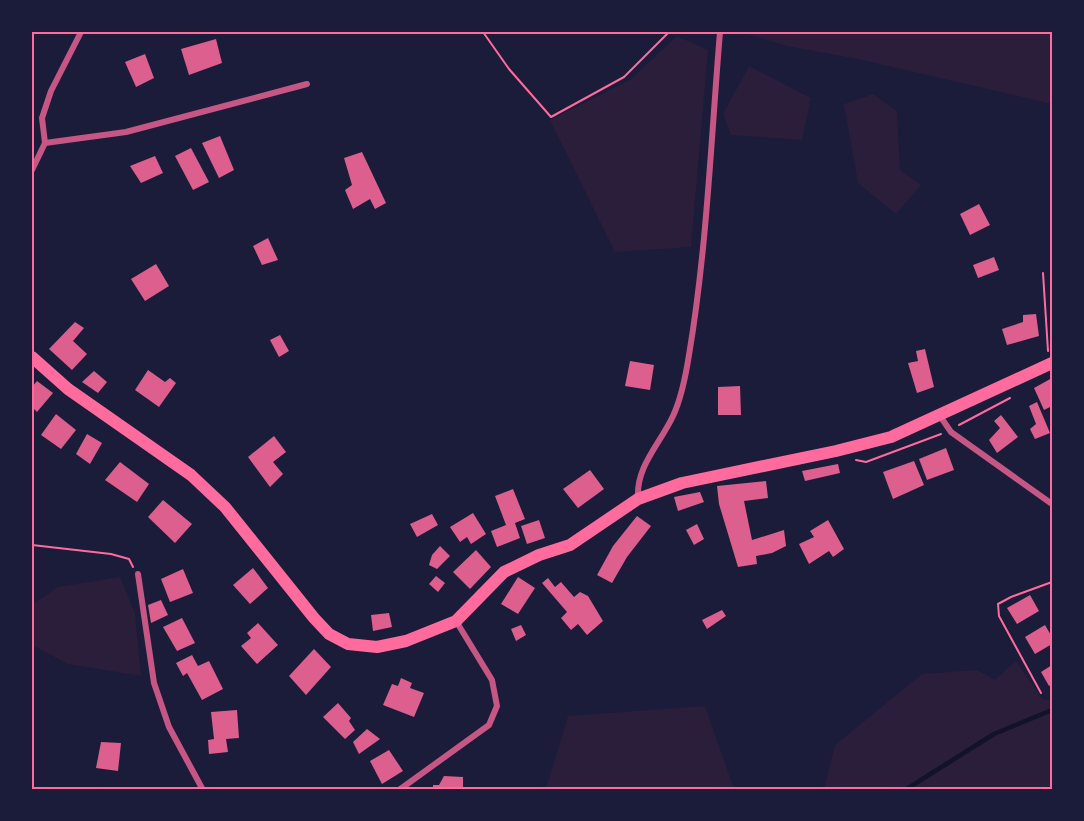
<svg xmlns="http://www.w3.org/2000/svg" width="1084" height="821" font-family="'Space Grotesk',sans-serif">
<style>
.green{fill:#2a1e3b}
.lines{fill:none;stroke-linecap:round;stroke-linejoin:round}
.stream{stroke:#12122b;stroke-width:4.5}
.building{fill:#dd5f8e}
.path{stroke:#ff6b9d;stroke-width:2}
.minor{stroke:#c65784;stroke-width:6}
.secondary{stroke:#ff6b9d;stroke-width:12}
.neatline{fill:none;stroke:#ff6b9d;stroke-width:2}
</style>
<rect width="100%" height="100%" fill="#1b1b3a"/>
<g class="green">
<polygon points="741,32 1052,32 1052,104 858,59 787,46"/>
<polygon points="677,36 708,50 691,247 615,252 550,120 630,80"/>
<polygon points="749,66 811,98 802,140 731,135 723,114"/>
<polygon points="873,94 897,111 900,170 921,185 896,214 858,183 844,104"/>
<polygon points="120,577 135,613 141,676 68,664 32,645 32,605 58,587"/>
<polygon points="1016,661 1043,700 1052,700 1052,789 824,789 835,745 922,674 977,670 995,680"/>
<polygon points="705,706 734,789 546,789 568,716"/>
</g>
<g class="lines">
<polyline class="stream" points="905,790 994,734 1052,710"/>
</g>
<g class="building">
<polygon points="216,39 222,63 189,75 181,49"/>
<polygon points="145,54 154,78 136,87 125,62"/>
<polygon points="220,136 234,170 219,178 202,143"/>
<polygon points="191,148 209,182 193,190 175,156"/>
<polygon points="362,152 386,203 375,209 370,199 353,209 345,190 352,185 344,158"/>
<polygon points="155,156 163,173 141,183 130,166"/>
<polygon points="979,204 990,225 970,235 960,214"/>
<polygon points="268,238 278,260 262,265 253,246"/>
<polygon points="994,257 999,270 978,278 973,265"/>
<polygon points="156,264 169,286 145,301 131,279"/>
<polygon points="1036,314 1039,336 1007,345 1002,329 1023,322 1023,315"/>
<polygon points="75,322 84,328 73,341 87,354 72,370 49,349"/>
<polygon points="280,335 289,351 279,357 270,340"/>
<polygon points="925,349 934,387 917,393 908,363 918,361 916,351"/>
<polygon points="630,361 654,365 650,390 625,386"/>
<polygon points="148,370 165,382 170,378 176,383 159,407 135,390"/>
<polygon points="94,371 107,382 98,393 82,382"/>
<polygon points="1052,378 1052,406 1044,410 1034,388"/>
<polygon points="37,381 53,393 37,412 32,407 32,387"/>
<polygon points="740,386 741,415 718,415 718,387"/>
<polygon points="1037,402 1050,433 1035,439 1030,429 1036,424 1029,406"/>
<polygon points="56,414 76,430 61,449 41,435"/>
<polygon points="1001,415 1018,437 997,453 989,440 1000,428 994,421"/>
<polygon points="87,434 102,443 90,464 76,454"/>
<polygon points="274,436 286,452 273,462 283,474 270,487 248,457"/>
<polygon points="946,448 954,470 927,480 919,459"/>
<polygon points="914,461 924,485 893,499 883,472"/>
<polygon points="120,462 149,484 137,502 105,480"/>
<polygon points="838,464 840,473 805,481 802,471"/>
<polygon points="590,470 604,489 578,508 563,489"/>
<polygon points="766,481 768,498 744,501 752,540 784,530 786,546 772,553 756,556 757,564 738,567 719,504 717,486"/>
<polygon points="513,489 525,519 515,523 520,538 497,547 491,531 506,525 495,496"/>
<polygon points="700,492 704,502 678,511 674,497"/>
<polygon points="163,500 192,524 175,543 148,517"/>
<polygon points="473,513 486,534 471,544 467,537 460,542 450,527"/>
<polygon points="432,514 438,525 417,537 410,524"/>
<polygon points="637,516 651,526 627,557 612,583 597,575 613,546"/>
<polygon points="539,520 545,538 527,544 521,526"/>
<polygon points="828,520 844,549 833,557 829,551 809,564 799,544 814,537 810,531"/>
<polygon points="697,524 704,539 694,545 686,530"/>
<polygon points="440,546 450,556 437,569 429,565 432,555"/>
<polygon points="476,550 491,567 470,589 453,572"/>
<polygon points="253,568 268,588 250,604 233,585"/>
<polygon points="183,569 193,593 170,602 161,579"/>
<polygon points="436,576 445,583 438,592 429,584"/>
<polygon points="518,577 535,588 518,614 501,604"/>
<polygon points="548,578 555,587 561,582 574,597 580,592 588,596 603,621 587,635 578,624 571,630 561,618 567,612 542,583"/>
<polygon points="1030,595 1039,611 1017,624 1007,608"/>
<polygon points="161,600 168,615 151,623 148,605"/>
<polygon points="722,610 726,616 707,629 702,620"/>
<polygon points="389,613 392,627 373,631 371,615"/>
<polygon points="182,618 195,643 177,651 163,627"/>
<polygon points="258,623 278,645 257,664 241,646 251,638 247,633"/>
<polygon points="521,625 526,635 516,641 511,629"/>
<polygon points="1045,625 1052,637 1052,644 1035,654 1025,637"/>
<polygon points="314,649 331,667 306,695 289,676"/>
<polygon points="192,655 198,666 209,661 223,689 202,700 187,673 183,676 176,663"/>
<polygon points="1052,665 1052,684 1049,686 1041,672"/>
<polygon points="401,678 412,683 410,688 424,693 414,717 383,705 392,684 398,686"/>
<polygon points="338,703 351,718 349,721 355,730 345,739 323,717"/>
<polygon points="237,710 239,738 226,739 228,752 209,754 208,740 214,739 211,712"/>
<polygon points="367,729 380,739 359,754 353,742"/>
<polygon points="101,742 121,743 118,771 96,768"/>
<polygon points="389,750 403,771 382,784 370,761"/>
<polygon points="444,776 463,777 463,789 433,789 433,785 439,785"/>
</g>
<g class="lines">
<g class="path">
<polyline points="483,32 509,69 551,117 624,77 669,32"/>
<polyline points="1043,273 1048,351"/>
<polyline points="959,425 1010,398"/>
<polyline points="856,460 866,462 941,434"/>
<polyline points="32,545 111,554 129,559 133,567"/>
<polyline points="1041,693 999,616 998,604 1011,597 1052,582"/>
</g>
<g class="minor">
<polyline points="45,143 126,132 307,84"/>
<polyline points="32,170 45,143 42,118 51,91 81,32"/>
<polyline points="940,416 951,432 1052,504"/>
<path d="M638,498C636,466 660,444 673,416C681,399 686,374 689,355C707,248 711,139 720,32"/>
<polyline points="138,574 154,683 169,727 203,790"/>
<polyline points="399,790 489,725 497,706 492,680 456,621"/>
</g>
<polyline class="secondary" points="32,357 68,389 191,475 225,507 314,618 329,634 348,644 377,647 406,641 456,621 504,572 539,555 570,545 638,499 682,483 836,451 891,437 1052,363"/>
</g>
<rect width="1084" height="821" fill="none" stroke="#1b1b3a" stroke-width="66"/>
<rect x="33" y="33" width="1018" height="755" class="neatline"/>
</svg>
